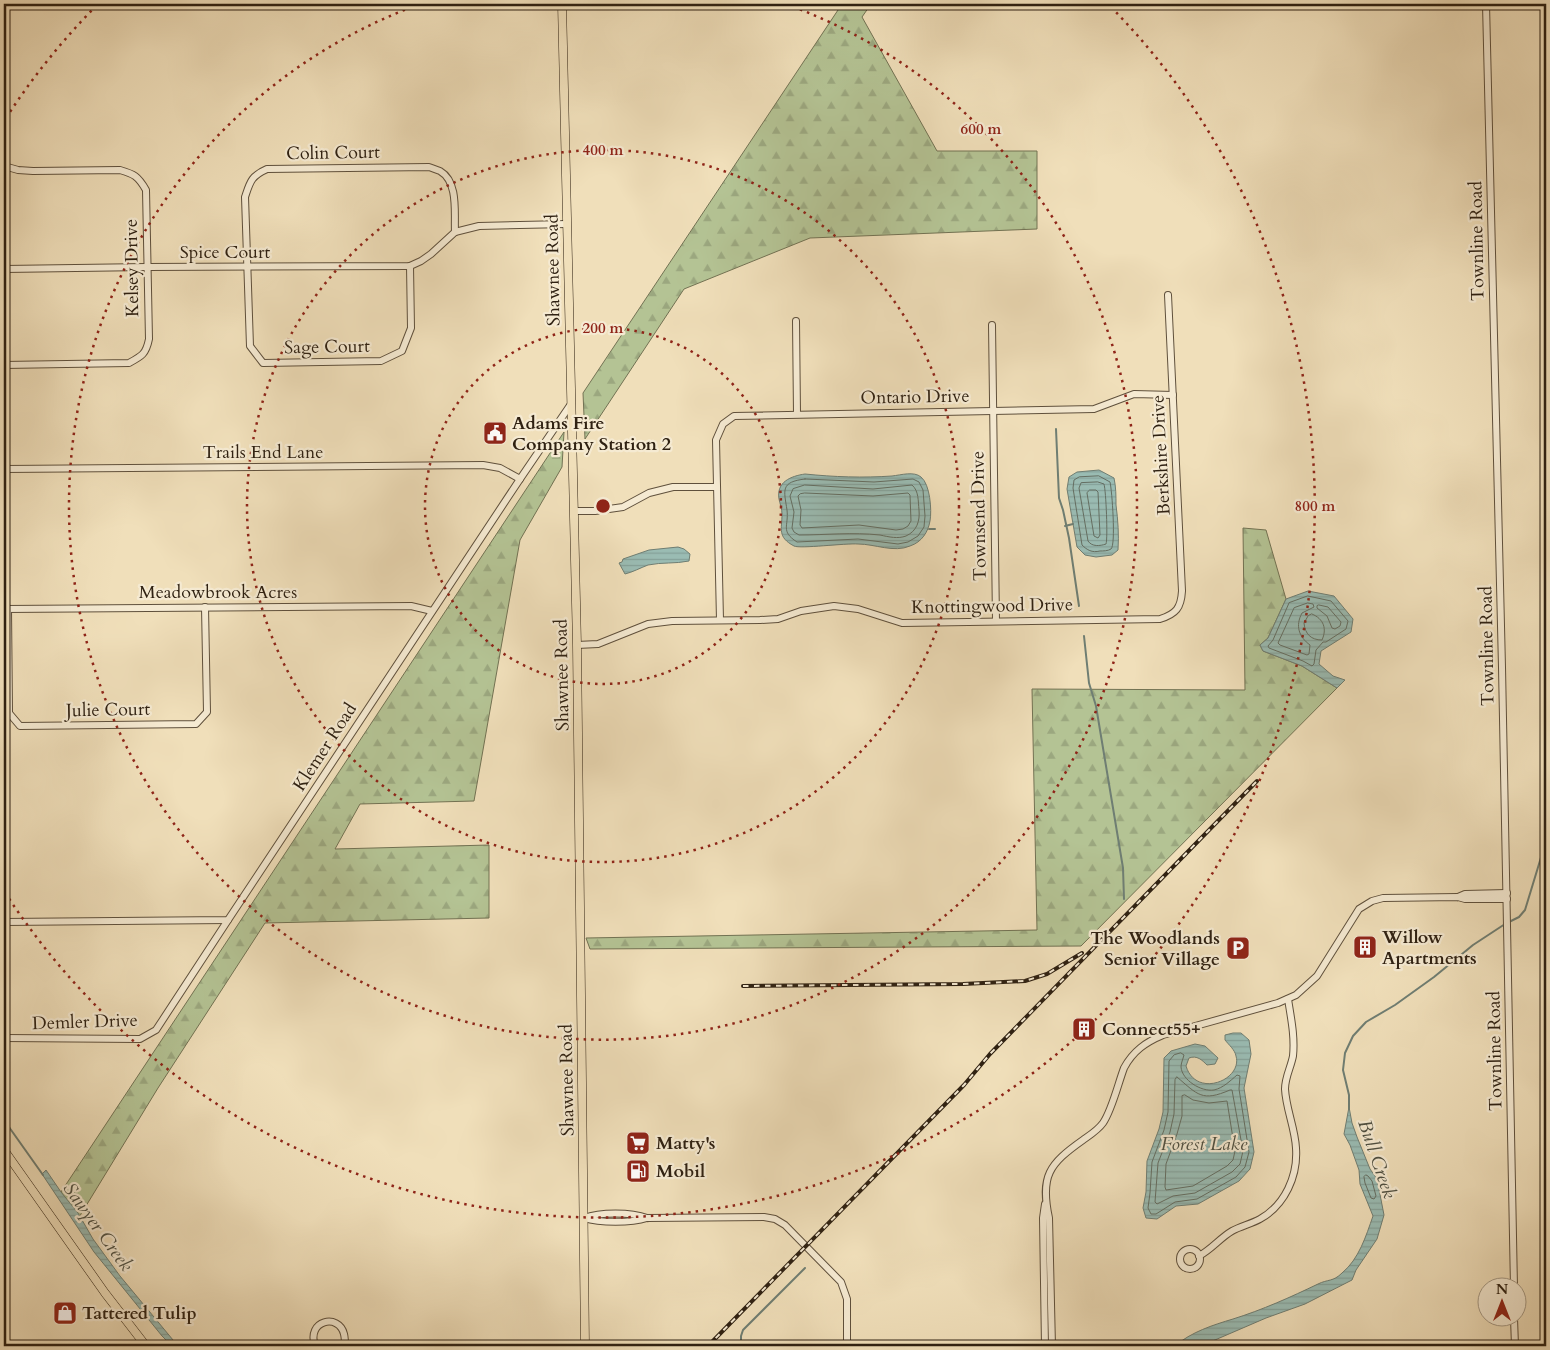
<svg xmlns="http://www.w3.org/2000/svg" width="1550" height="1350" font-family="Cardo,serif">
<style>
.forest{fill:url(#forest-firs);stroke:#727253}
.water{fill:url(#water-rules);stroke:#6f7e73}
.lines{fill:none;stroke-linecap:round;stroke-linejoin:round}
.shore{stroke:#646e62;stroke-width:1}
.stream{stroke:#6f7e73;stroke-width:2}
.minor-casing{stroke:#5f503c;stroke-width:8}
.major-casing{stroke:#2f2112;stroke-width:9}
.minor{stroke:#f5ead2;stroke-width:6}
.major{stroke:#f0dfba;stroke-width:8}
.rail-casing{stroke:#2f2112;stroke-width:4}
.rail{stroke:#f5ead2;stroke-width:2;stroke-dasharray:5.5;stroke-linecap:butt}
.ring{fill:none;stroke:#8f2418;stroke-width:2.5;stroke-dasharray:2.5 5}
.labels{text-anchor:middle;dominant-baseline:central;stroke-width:4.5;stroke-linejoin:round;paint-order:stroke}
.street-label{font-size:18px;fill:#2f2112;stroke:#f5ead2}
.poi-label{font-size:18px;font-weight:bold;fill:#2f2112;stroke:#f5ead2;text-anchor:start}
.water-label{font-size:19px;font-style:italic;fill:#4f5042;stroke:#f5ead2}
.centre{fill:#8f2418;stroke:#f5ead2;stroke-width:2.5}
.ring-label{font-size:15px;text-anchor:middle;font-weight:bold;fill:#8f2418;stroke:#f5ead2;stroke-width:4.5;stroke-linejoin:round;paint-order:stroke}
</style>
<defs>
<pattern id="forest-firs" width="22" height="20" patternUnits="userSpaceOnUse" patternTransform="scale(1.25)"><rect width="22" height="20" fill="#b4c394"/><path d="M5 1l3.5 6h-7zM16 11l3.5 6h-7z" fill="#9ba77f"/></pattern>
<pattern id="water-rules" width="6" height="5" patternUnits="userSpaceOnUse" patternTransform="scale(1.25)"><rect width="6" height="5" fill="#9abcb3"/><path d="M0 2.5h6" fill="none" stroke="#85a199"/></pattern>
</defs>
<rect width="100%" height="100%" fill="#f0dfba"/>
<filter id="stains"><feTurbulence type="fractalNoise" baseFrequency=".004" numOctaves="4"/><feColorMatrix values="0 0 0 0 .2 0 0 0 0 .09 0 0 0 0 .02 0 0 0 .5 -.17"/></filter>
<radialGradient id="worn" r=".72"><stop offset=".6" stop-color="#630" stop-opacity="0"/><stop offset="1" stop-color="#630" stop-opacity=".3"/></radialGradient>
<g class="forest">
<polygon points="842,4 871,4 862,17 937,151 1037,151 1037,229 810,238 684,289 585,439 583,393"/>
<polygon points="564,432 562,467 520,540 474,801 360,804 335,849 489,845 489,918 265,923 158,1088 78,1219 61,1192"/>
<polygon points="1243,528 1266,530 1286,599 1268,638 1260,645 1263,651 1302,666 1337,688 1081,946 590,949 586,938 1037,930 1032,689 1245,690"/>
</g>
<g class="water">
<path d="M1099,470L1114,478C1116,487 1116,496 1116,505C1118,520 1119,535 1118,550L1112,555L1096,557L1085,555L1077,547L1067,489L1069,477L1077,472Z"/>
<path d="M805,474C834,477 863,478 892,476C901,475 914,471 921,477C930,484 932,510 930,521C928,532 922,542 910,546C894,553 875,544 858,544C846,543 800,549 794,546C777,537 782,529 782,514C782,509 780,504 779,499C776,482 791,476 805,474Z"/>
<path d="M678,547L684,549L690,554L689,561C675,564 662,562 648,565C640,568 633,572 625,574L619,563L622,562L623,559L649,550Z"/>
<polygon points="1308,591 1334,596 1353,619 1351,632 1321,651 1319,664 1333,676 1345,680 1337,688 1302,666 1263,651 1260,645 1268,638 1286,599"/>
<path d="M1233,1033H1241L1249,1040L1251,1054L1244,1088L1254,1152L1250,1169L1239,1181L1198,1204L1176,1206L1157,1219L1146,1218L1143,1208L1146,1192L1147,1161L1159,1129L1163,1112L1164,1058L1171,1051L1195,1044L1205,1046L1218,1058L1215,1064L1207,1065C1202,1060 1197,1055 1189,1058L1186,1066C1196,1099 1243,1080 1236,1056C1235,1050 1229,1045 1225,1040V1035Z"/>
<path d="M1349,1107L1352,1123L1357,1137L1370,1169L1377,1179L1384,1215L1377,1239L1356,1270L1352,1280L1305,1304L1266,1318L1201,1346H1175C1191,1332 1213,1325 1233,1319C1262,1310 1291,1297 1318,1284C1328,1279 1333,1282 1342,1273C1359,1259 1366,1236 1373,1216L1360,1184L1359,1170L1350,1145L1344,1134Z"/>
<polygon points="46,1170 61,1192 78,1213 93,1239 120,1276 178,1346 172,1346 162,1336 94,1252 42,1174"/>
</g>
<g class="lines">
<g class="shore">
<path d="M1099,476L1110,482C1112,490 1116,545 1111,549C1108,551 1103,551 1100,551C1092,553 1087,550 1082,545L1073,488L1074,480L1079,477Z"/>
<path d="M805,479L874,482L913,479L919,482L923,490L925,516L924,527L918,536L908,542L898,544L858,539L797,542C780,531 789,526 787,510C784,490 780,482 805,479Z"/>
<path d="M1098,482L1104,484C1106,491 1108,538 1106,544C1100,546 1092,547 1088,541L1079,488L1081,483Z"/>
<path d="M805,485L873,489L912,485C919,491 918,501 919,510C920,521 917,531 906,536C898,539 889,537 880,535C852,532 826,535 799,535L794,532L792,528L794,512L790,496L793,489Z"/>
<polygon points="1090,490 1096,490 1098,492 1100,535 1098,538 1094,536 1087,493"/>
<polygon points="805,493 873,496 908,493 910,495 911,521 908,526 903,529 896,530 859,525 802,528 800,525 801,510 798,496 800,494"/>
<polygon points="1308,596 1331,601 1348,621 1346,629 1326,642 1323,642 1316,650 1314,664 1312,666 1303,661 1269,648 1268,646 1273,640 1289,603"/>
<path d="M1308,603L1313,604L1314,607L1302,613C1295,626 1299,637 1310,645L1309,654L1307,655L1280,645L1278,643L1294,608Z"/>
<polygon points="1319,605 1328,607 1341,622 1340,626 1335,629 1332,628 1327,616 1317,608 1317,606"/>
<path d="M1312,614C1324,619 1327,629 1322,640C1311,640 1305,634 1304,623L1308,616Z"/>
<path d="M1181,1053L1184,1055C1183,1059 1181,1063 1181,1067C1182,1080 1201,1092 1214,1090C1223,1088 1230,1081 1237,1075L1240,1076L1239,1089L1249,1152L1245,1167L1236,1177L1197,1199L1175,1202L1156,1214H1151L1148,1208L1150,1193L1152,1162L1164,1130L1168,1112L1169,1061L1174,1055Z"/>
<path d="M1177,1077C1198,1095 1202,1102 1230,1090H1232L1243,1151L1240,1164L1232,1172L1195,1193L1173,1196L1157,1204L1155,1202L1158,1163L1170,1132L1174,1114L1175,1080Z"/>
<polygon points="1185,1095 1193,1100 1209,1103 1227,1101 1235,1151 1233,1160 1227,1166 1193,1186 1166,1190 1165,1187 1166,1164 1177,1134 1182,1116 1182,1096"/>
<polygon points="1366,1175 1368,1176 1372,1181 1376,1196 1374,1199 1371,1198 1365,1183 1364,1177"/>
</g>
<g class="stream">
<polyline points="1056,429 1059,498 1063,510 1069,538 1079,606"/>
<polyline points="1065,526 1073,524"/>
<polyline points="929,529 935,529"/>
<polyline points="1084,636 1089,683 1096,706 1123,868 1124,899"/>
<polyline points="1509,922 1519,917 1525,910 1546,841"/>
<polyline points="1349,1109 1349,1095 1343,1070 1345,1053 1353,1036 1366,1022 1395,1005 1434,977 1473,945 1505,924"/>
<polyline points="4,1120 43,1175"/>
<polyline points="741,1346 741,1336 743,1330 805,1268"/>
</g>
<g class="minor-casing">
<g id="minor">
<polyline points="1486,4 1502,667 1514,1288"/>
<path d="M4,166L18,170L33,171L120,170C134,174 138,176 146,190L149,339C146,354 142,356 129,363L4,365"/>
<path d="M410,266L411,328L402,351L381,361L263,363L250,346L245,197C250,182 251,176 267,169L429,167C432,168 437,170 440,171C459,182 454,214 455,232"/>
<polyline points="4,269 147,267 410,266 421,261 431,254 455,232 479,226 567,224"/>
<polyline points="796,321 797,414"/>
<polyline points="992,325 996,621"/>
<polyline points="4,469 483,465 500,468 520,479"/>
<polyline points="574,511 595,511 623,507 649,493 673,487 717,487"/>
<polyline points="4,609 411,606 432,611"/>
<polyline points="8,609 9,713 20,726 196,724 207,712 205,607"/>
<polyline points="720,620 716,440 723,424 734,416 1094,409 1134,394 1173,395"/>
<path d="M577,645L598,644L648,624L672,621L760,620L778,619L801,611L834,606L858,609L902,623L1160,619C1176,614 1181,608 1182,591L1168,295"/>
<polyline points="1458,897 1465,894 1507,893"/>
<polyline points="4,922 228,920 520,479 571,404"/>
<polyline points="4,1038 140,1039 156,1030 228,920"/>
<polyline points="1045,1204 1043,1218 1045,1346"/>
<path d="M584,1218C600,1223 631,1223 647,1218L764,1217L775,1219L785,1225L841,1282L847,1299V1346"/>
<path d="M584,1218C600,1212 631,1212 647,1218"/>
<circle cx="1190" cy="1259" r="10"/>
<path d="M1199,1256C1212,1249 1220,1238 1232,1231C1241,1226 1251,1224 1260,1219C1285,1205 1298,1176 1296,1148C1295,1128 1286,1109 1285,1089C1285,1077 1291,1067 1293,1056C1295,1037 1291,1018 1288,999"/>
<polyline points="1514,1318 1515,1346"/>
<path d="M315,1346C306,1320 339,1313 344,1334C345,1338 345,1343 345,1346"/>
<path d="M1052,1346L1049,1218C1040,1176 1049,1164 1083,1140C1090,1135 1098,1130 1103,1123C1112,1110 1118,1084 1124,1068C1133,1051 1146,1042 1163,1035L1278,1003L1296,995L1317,976L1359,909L1372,901L1383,898L1458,897L1465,899H1507"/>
</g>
</g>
<g class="major-casing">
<g id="major">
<polyline points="562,4 577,645 585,1346"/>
<polyline points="4,1150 105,1293 146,1346"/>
</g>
</g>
<use href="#minor" class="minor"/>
<use href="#major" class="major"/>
<g class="rail-casing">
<g id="rail">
<polyline points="743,986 963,984 1025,981 1047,974 1082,953"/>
<polyline points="708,1346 964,1085 990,1054 1257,781"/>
</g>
</g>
<use href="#rail" class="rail"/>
</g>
<g class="ring">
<circle cx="603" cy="506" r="178"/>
<circle cx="603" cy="506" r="356"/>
<path d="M786 4A534 534 0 1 1 420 4"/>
<path d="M6 118A712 712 0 0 1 95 7M1111 7A712 712 0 1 1 6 894"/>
</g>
<defs>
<g id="civic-square" transform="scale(1.25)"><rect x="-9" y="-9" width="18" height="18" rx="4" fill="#8f2418" stroke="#f5ead2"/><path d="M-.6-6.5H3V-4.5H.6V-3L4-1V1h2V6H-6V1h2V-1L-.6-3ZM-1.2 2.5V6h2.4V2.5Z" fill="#fff"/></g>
<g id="building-square" transform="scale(1.25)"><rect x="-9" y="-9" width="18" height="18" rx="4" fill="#8f2418" stroke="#f5ead2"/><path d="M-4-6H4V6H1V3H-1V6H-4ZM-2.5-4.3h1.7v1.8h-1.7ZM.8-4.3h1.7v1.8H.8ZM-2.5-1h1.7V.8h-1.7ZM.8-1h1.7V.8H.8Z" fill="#fff"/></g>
<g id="parking-square" transform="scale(1.25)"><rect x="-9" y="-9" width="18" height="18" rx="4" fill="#8f2418" stroke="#f5ead2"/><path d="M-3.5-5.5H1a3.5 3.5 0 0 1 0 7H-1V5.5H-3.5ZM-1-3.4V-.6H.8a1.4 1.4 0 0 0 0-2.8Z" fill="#fff"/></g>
<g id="supermarket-square" transform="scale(1.25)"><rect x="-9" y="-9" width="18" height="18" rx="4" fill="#8f2418" stroke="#f5ead2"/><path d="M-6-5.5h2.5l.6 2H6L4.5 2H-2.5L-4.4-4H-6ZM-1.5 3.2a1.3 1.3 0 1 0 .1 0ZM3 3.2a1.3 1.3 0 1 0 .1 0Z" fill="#fff"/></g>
<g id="fuel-square" transform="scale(1.25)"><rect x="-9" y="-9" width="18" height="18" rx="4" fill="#8f2418" stroke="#f5ead2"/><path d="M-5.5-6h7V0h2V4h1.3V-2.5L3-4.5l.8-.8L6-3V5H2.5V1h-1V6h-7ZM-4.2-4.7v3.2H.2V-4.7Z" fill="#fff"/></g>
<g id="shop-square" transform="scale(1.25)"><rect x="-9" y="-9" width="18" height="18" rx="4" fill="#8f2418" stroke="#f5ead2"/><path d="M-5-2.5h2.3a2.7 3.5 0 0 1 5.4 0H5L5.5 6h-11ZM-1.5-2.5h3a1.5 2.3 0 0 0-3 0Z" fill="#fff"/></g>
</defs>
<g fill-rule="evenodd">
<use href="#civic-square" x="495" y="433"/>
<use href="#building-square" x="1365" y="947"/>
<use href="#parking-square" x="1238" y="948"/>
<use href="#building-square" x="1084" y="1029"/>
<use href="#supermarket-square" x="638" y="1143"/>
<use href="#fuel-square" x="638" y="1171"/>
<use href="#shop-square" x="65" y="1313"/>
</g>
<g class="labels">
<g class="street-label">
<text transform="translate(333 153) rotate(-1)">Colin Court</text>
<text transform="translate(1477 241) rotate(-91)">Townline Road</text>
<text x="225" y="252">Spice Court</text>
<text transform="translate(132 268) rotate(-91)">Kelsey Drive</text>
<text transform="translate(553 270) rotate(-91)">Shawnee Road</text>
<text transform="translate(327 347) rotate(-1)">Sage Court</text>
<text transform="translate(915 397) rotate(-1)">Ontario Drive</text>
<text x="263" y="452">Trails End Lane</text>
<text transform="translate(1161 455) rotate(-93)">Berkshire Drive</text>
<text transform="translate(979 516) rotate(-91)">Townsend Drive</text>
<text x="218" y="592">Meadowbrook Acres</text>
<text transform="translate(992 606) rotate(-1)">Knottingwood Drive</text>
<text transform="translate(1487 646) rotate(-91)">Townline Road</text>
<text transform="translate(562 675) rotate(-91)">Shawnee Road</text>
<text transform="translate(108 710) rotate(-1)">Julie Court</text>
<text transform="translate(325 747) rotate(-57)">Klemer Road</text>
<text transform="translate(85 1022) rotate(-2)">Demler Drive</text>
<text transform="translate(1495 1051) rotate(-91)">Townline Road</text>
<text transform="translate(567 1080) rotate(-91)">Shawnee Road</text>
</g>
<g class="poi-label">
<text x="512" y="423">Adams Fire<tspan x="512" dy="21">Company Station 2</tspan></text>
<text x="1382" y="937">Willow<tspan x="1382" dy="21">Apartments</tspan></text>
<text x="1220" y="938" text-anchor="end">The Woodlands<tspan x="1220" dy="21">Senior Village</tspan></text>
<text x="1102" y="1029">Connect55+</text>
<text x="656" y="1143">Matty's</text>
<text x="656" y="1171">Mobil</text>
<text x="82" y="1313">Tattered Tulip</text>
</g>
<g class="water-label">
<text x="1204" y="1144">Forest Lake</text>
<text transform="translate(1377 1159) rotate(71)">Bull Creek</text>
<text transform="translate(98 1227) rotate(54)">Sawyer Creek</text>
</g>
</g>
<circle cx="603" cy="506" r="8" class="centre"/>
<g class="ring-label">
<text x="981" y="134">600 m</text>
<text x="603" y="155">400 m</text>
<text x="603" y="333">200 m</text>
<text x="1315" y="511">800 m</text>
</g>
<rect width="1550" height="1350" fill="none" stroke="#f0dfba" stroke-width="20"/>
<rect x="5" y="5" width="1540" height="1340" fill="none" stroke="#2f2112" stroke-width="2.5"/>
<rect x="10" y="10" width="1530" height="1330" fill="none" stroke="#2f2112"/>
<g transform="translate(1502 1302)"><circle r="24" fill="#f5ead2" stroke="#a69a85"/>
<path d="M0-4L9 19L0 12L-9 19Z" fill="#8f2418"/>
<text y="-8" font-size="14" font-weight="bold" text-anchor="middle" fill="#2f2112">N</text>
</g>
<rect width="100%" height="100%" filter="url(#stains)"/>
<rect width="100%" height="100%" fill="url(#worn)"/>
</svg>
